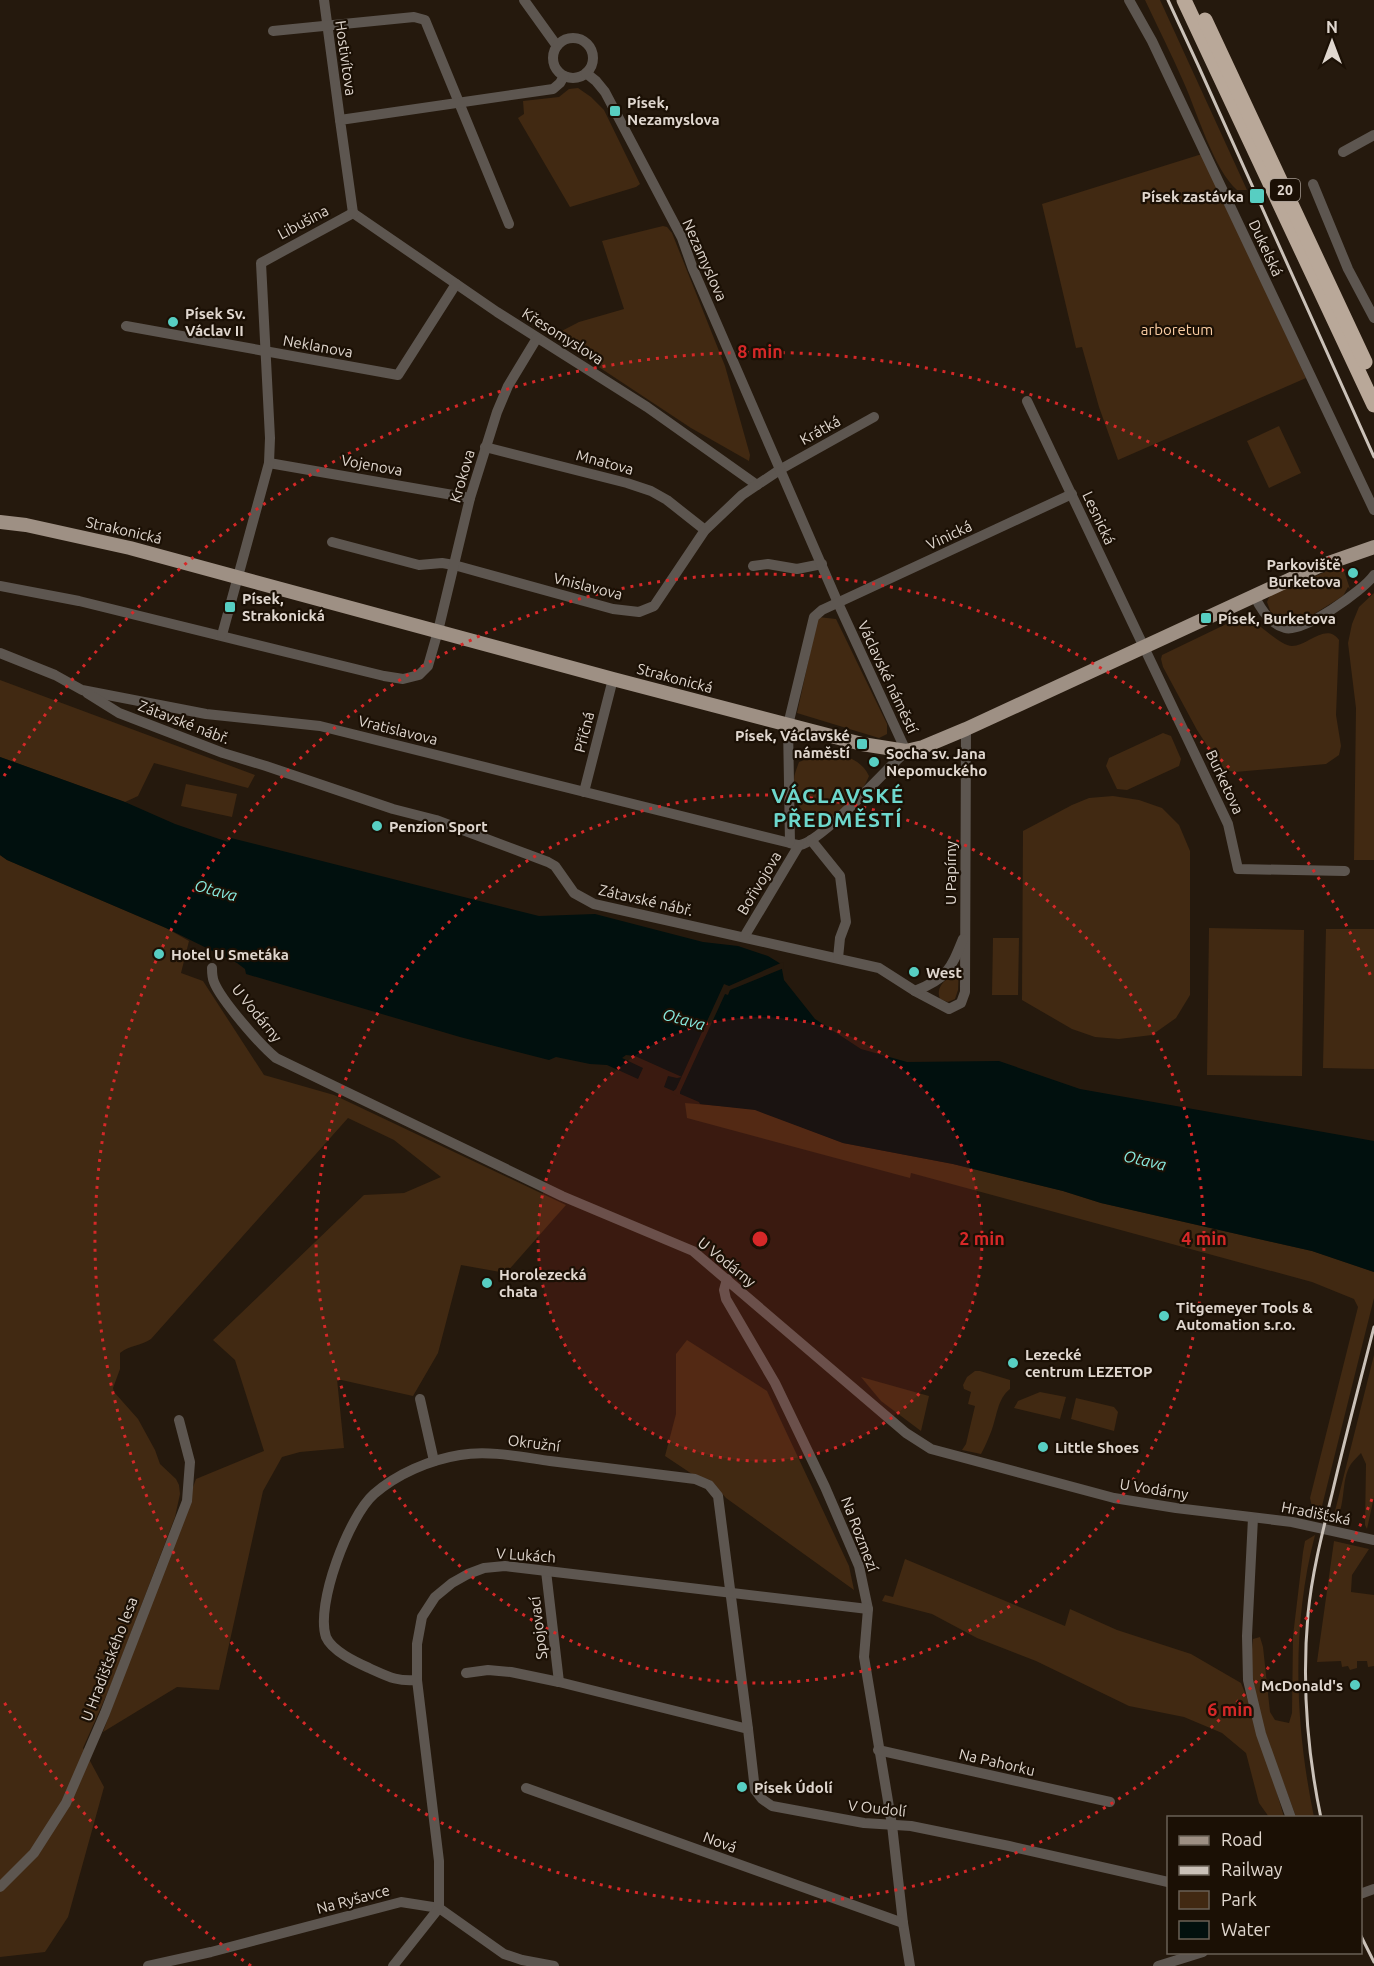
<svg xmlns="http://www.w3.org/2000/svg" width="1374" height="1966" font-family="Ubuntu,sans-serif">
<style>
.green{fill:#412912}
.water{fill:#01100e}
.pier{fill:#25190d}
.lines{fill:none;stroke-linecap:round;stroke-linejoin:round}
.minor{stroke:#5d5650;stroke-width:10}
.major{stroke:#9e9084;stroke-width:14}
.highway{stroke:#b9a899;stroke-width:15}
.rail{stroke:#cbc2b9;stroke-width:3}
.ring{fill:none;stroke:#d62828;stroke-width:3;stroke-dasharray:3 6}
.poi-dot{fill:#57cec2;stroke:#1b1005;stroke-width:2}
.labels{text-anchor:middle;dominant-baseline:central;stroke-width:4.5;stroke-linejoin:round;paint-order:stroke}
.shield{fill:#1b1005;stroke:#a59b92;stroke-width:1.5}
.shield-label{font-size:14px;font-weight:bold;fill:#e0d7cf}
.street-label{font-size:15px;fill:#e0d7cf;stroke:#1b1005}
.poi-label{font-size:15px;font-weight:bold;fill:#e0d7cf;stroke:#1b1005;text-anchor:start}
.park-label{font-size:15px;fill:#fbcda3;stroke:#1b1005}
.water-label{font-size:16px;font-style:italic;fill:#88ebe0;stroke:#1b1005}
.district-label{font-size:21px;font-weight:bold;letter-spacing:1.5px;fill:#6dd7cc;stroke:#1b1005}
.centre{fill:#d62828;stroke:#1b1005;stroke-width:3}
.ring-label{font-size:18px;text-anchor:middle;font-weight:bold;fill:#d62828;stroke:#1b1005;stroke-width:4.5;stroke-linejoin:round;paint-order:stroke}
</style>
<rect width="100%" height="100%" fill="#25190d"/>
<g class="green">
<path d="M1145,0H1160L1247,190H1237C1214,170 1197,112 1184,83C1172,55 1158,28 1145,0Z"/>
<polygon points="578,88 591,97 604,110 640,184 636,187 570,207 518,118 524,114 523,101 559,97 569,89"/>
<polygon points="1202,154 1306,378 1118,460 1099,407 1082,347 1076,348 1042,204"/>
<polygon points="663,226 667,227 672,233 725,366 750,455 749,461 691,428 552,336 579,322 624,309 602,241"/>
<polygon points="1279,426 1301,473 1269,488 1247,441"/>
<polygon points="1342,565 1350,589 1348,587 1343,596 1301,622 1291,625 1281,622 1272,616 1267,602 1270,595"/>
<polygon points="1374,593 1374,860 1354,860 1356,708 1348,643 1352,624 1359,607"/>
<path d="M1245,615C1256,621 1280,646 1292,646C1308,646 1326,622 1339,640L1336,715L1341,746L1339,755L1326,764L1235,772L1225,770L1217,761L1197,730L1163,667L1161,659L1162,655Z"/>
<polygon points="818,617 836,619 887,724 887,734 879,738 797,713"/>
<polygon points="0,680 255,775 248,788 154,763 138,796 125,802 0,757"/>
<polygon points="1163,733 1171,736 1181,759 1179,766 1127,790 1117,789 1106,766 1109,758"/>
<path d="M828,751C845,756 861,759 869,776C863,792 841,819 823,820C802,821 792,797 794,780C794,774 797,768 799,762Z"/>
<polygon points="186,784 237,794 232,817 181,806"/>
<polygon points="1113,796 1139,800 1162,808 1179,825 1190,851 1190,995 1176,1018 1152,1035 1119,1039 1095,1037 1072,1029 1022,1000 1023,831 1072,805 1089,798"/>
<path d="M0,855L7,860L166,928L189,941L181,973L203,981L264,1075L334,1095L566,1205L506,1273L461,1265L438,1353L413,1396L337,1379L344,1448L300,1452L282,1457L263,1491L219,1690L177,1687L103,1732L196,1479L264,1451L235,1360L213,1340L364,1195L404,1193L441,1177L394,1140L348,1118L151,1339C141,1346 129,1345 120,1353V1369L113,1388L114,1392L138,1419L155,1450L160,1464L176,1479L179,1485L180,1494L175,1517L111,1685L83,1748L104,1787L68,1917L45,1952L0,1957Z"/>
<polygon points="1209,928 1304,930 1302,1076 1207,1075"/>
<polygon points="1326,929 1374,929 1374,1069 1323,1068"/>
<polygon points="993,938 1019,938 1018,995 992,995"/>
<path d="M959,966L958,990L955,999L948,1002L940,999C934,983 952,978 959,966Z"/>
<polygon points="685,1103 755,1109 843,1143 953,1164 1063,1191 1101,1203 1312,1251 1374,1272 1374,1298 1320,1514 1313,1511 1310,1498 1358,1307 1354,1299 1312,1282 911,1173 910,1178 687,1118"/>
<polygon points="687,1340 767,1391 849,1566 854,1590 726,1498 710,1480 692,1474 665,1456 676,1414 676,1354"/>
<path d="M1374,1355V1497L1367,1529L1365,1525L1366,1464L1361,1453C1358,1456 1354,1460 1351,1464C1340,1481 1347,1506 1334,1523H1332Z"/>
<path d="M975,1371H980L1010,1380V1389C997,1399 997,1417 991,1432C988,1439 985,1447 981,1454L962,1450L966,1444L975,1406L968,1404L971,1392L964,1389L963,1385L967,1377Z"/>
<polygon points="861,1377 929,1396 921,1431 881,1401"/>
<polygon points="1040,1392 1066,1397 1060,1419 1014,1408 1018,1401"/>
<polygon points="1076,1398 1114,1407 1118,1412 1114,1431 1071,1419"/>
<path d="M1315,1535C1291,1627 1295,1725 1314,1817H1296C1277,1763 1245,1697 1253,1639L1260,1637L1263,1647L1270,1712L1275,1720L1289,1723L1292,1713L1293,1636L1303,1552L1305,1541Z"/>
<polygon points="1334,1541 1369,1549 1352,1575 1351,1592 1374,1595 1374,1666 1368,1667 1367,1661 1357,1661 1357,1668 1350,1670 1348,1666 1342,1667 1341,1661 1317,1662"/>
<polygon points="905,1559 1065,1626 1070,1609 1117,1630 1191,1654 1241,1683 1254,1715 1284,1817 1269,1817 1259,1803 1246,1753 1222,1733 1184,1717 1129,1706 1036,1661 977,1638 932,1614 882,1601 885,1595 893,1597"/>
</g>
<polygon class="water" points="0,757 125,802 175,824 228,842 231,838 539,916 595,914 703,942 738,946 768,956 781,964 784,980 815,1019 861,1049 907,1062 999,1061 1080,1089 1374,1141 1374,1272 1312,1251 1101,1203 1063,1191 953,1164 843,1143 755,1110 700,1104 699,1102 664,1087 668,1076 677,1078 682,1077 635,1056 626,1055 622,1058 643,1068 638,1079 607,1065 590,1064 556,1057 549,1060 460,1037 246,974 245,969 237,963 166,928 7,860 0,855"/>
<polygon class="pier" points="783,962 784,968 730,990 728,995 725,994 680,1092 680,1097 671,1093 676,1089 724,984 729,986"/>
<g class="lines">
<g class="minor">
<polyline points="324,0 340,120"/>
<polyline points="524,0 557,46"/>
<polyline points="1129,0 1152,41 1374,510"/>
<polyline points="273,31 414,17 425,20 509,224"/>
<circle cx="573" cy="58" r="20"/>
<polyline points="1343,152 1374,135"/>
<polyline points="1313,184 1348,269 1374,318"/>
<polyline points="353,213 497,312 647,407 757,485"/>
<polyline points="353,213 340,120 553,89 560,83 564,76"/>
<polyline points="126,326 398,375 456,284"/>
<polyline points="1027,401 1228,824 1238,869 1345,871"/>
<polyline points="485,447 627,483 651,491 667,500 705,530"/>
<polyline points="269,463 470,498"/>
<polyline points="332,542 419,565 442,563 454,565 613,609 639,612 654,606 705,530 742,495 781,469 874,417"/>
<polyline points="753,566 768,564 797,569 822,564"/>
<polyline points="0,586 79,601 384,676 403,679 419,675 428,666 438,631 470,498 497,412 508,386 537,338"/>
<path d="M1254,595C1260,608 1270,624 1285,628C1303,633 1363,591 1374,575"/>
<polyline points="222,635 269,463 270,438 261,263 353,213"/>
<path d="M0,653L55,675L82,690L206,714L320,726L790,843C792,844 799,845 800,845C822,841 887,769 906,751L838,603L693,269L682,238L605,92L596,81L586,73"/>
<polyline points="87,693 119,713 223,753 266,766 393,809 436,820 548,862 555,866 574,893 594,904 879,968 915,991 949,1009 961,1003 965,992 966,729"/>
<polyline points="584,792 613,679"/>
<polyline points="811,840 840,876 846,922 840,938 838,958"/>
<polyline points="790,843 788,725 814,617 822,610 1072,494"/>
<polyline points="744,937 799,845"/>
<path d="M212,968C212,972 212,977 214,982C221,1000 261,1046 276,1058L562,1196L693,1251L906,1433L931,1449L1114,1498L1176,1508L1292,1522L1374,1540"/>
<path d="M915,991C947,978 950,971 963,939"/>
<polyline points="727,1279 724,1290 726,1299 775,1383 825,1487 859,1566 868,1609 864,1657 892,1825 903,1923 910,1966"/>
<polyline points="420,1399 434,1461"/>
<polyline points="1253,1518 1247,1636 1248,1680 1261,1734 1291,1818"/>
<polyline points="546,1571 559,1682"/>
<polyline points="466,1673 488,1670 511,1672 559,1682 748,1729 755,1790 762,1799 772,1806 864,1823 911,1826 1009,1846 1168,1882"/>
<path d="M417,1680C397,1682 387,1676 369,1668C356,1662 332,1651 326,1637C315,1605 349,1516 374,1494C397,1474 429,1460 460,1455C489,1450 521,1457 550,1461C598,1467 647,1473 695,1479L709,1485L718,1496L748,1729"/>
<polyline points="878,1750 1110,1802"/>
<polyline points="526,1788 903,1923"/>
<polyline points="0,1887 34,1853 66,1803 105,1713 187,1501 190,1462 179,1420"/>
<polyline points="1360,1894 1374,1889"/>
<polyline points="148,1966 211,1952 401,1902 439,1908 504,1954 522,1960 554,1966"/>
<polyline points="393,1966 439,1908 439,1861 417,1680 417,1644 422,1617 435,1597 452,1583 468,1574 484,1568 505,1566 868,1609"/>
<polyline points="1158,1966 1203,1952"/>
</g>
<polyline class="major" points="0,522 26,525 130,548 613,679 862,744 906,751 923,747 966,729 1317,567 1374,547"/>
<g class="highway">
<polyline points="1184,0 1374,405"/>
<polyline points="1205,20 1365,362"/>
</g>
<g class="rail">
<polyline points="1168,0 1198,65 1374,457"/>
<path d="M1321,1818C1307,1751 1302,1682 1308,1614C1312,1573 1322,1534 1332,1494C1345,1438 1360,1382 1374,1327"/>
<polyline points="1360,1934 1374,1962"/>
</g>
</g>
<circle cx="760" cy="1239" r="222" fill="#d62828" fill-opacity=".12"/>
<g class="ring">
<circle cx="760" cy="1239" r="222"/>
<circle cx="760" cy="1239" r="444"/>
<path d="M1372 1499A665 665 0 1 1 1372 979"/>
<path d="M251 1966A887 887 0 0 1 4 1702M4 776A887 887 0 0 1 1371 596"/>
</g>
<g class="poi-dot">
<rect x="609" y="105" width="12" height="12" rx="3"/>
<rect x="1249" y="188" width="16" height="16" rx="3"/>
<circle cx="173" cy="322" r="6"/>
<circle cx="1353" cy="573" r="6"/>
<rect x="224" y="601" width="12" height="12" rx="3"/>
<rect x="1200" y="612" width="12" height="12" rx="3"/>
<rect x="856" y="738" width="12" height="12" rx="3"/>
<circle cx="874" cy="762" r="6"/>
<circle cx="377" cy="826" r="6"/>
<circle cx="159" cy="954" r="6"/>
<circle cx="914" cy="972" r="6"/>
<circle cx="487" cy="1283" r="6"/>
<circle cx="1164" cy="1316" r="6"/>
<circle cx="1013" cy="1363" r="6"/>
<circle cx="1043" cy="1447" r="6"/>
<circle cx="1355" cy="1685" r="6"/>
<circle cx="742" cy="1787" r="6"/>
</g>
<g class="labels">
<rect class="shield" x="1270" y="179" width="30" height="22" rx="4.5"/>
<g class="shield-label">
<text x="1285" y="190">20</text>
</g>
<g class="street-label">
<text transform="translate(346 58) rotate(82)">Hostivítova</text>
<text transform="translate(303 222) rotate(-28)">Libušina</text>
<text transform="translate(1266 248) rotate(65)">Dukelská</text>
<text transform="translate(705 260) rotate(66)">Nezamyslova</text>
<text transform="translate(563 336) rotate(32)">Křesomyslova</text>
<text transform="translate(318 346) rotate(10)">Neklanova</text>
<text transform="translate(820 430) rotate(-29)">Krátká</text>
<text transform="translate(605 462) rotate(15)">Mnatova</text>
<text transform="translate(372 465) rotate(10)">Vojenova</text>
<text transform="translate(462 476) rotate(-74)">Krokova</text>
<text transform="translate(1099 518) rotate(65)">Lesnická</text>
<text transform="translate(124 530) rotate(13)">Strakonická</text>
<text transform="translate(949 535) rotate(-25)">Vinická</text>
<text transform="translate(588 586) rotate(14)">Vnislavova</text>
<text transform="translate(888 677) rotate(65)">Václavské náměstí</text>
<text transform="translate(675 678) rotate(15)">Strakonická</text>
<text transform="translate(184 722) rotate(21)">Zátavské nábř.</text>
<text transform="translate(398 730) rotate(14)">Vratislavova</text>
<text transform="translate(584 732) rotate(-76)">Příčná</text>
<text transform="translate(1225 782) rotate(65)">Burketova</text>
<text transform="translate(950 873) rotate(-90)">U Papírny</text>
<text transform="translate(759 883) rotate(-59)">Bořivojova</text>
<text transform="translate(646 900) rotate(13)">Zátavské nábř.</text>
<text transform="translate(257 1013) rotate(51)">U Vodárny</text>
<text transform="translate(727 1262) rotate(39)">U Vodárny</text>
<text transform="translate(534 1443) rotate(7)">Okružní</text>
<text transform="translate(1154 1489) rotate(9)">U Vodárny</text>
<text transform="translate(1316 1513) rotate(11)">Hradišťská</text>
<text transform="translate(860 1534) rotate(69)">Na Rozmezí</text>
<text transform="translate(526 1555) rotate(4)">V Lukách</text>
<text transform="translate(538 1628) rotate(-97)">Spojovací</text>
<text transform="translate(109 1659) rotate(-69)">U Hradišťského lesa</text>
<text transform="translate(997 1762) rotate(13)">Na Pahorku</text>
<text transform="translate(877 1808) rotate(6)">V Oudolí</text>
<text transform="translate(720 1842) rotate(20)">Nová</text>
<text transform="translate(353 1899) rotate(-15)">Na Ryšavce</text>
</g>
<g class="poi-label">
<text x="627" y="102">Písek,<tspan x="627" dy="17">Nezamyslova</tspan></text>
<text x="1244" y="196" text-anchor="end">Písek zastávka</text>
<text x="185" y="313">Písek Sv.<tspan x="185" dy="17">Václav II</tspan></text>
<text x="1341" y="564" text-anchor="end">Parkoviště<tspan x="1341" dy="17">Burketova</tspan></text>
<text x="242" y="598">Písek,<tspan x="242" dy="17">Strakonická</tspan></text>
<text x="1218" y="618">Písek, Burketova</text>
<text x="850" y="735" text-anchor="end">Písek, Václavské<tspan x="850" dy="17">náměstí</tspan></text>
<text x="886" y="753">Socha sv. Jana<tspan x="886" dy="17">Nepomuckého</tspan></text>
<text x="389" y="826">Penzion Sport</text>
<text x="171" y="954">Hotel U Smetáka</text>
<text x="926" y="972">West</text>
<text x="499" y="1274">Horolezecká<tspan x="499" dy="17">chata</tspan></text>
<text x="1176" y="1307">Titgemeyer Tools &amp;<tspan x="1176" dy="17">Automation s.r.o.</tspan></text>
<text x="1025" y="1354">Lezecké<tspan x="1025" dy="17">centrum LEZETOP</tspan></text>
<text x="1055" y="1447">Little Shoes</text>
<text x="1343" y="1685" text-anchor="end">McDonald's</text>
<text x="754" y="1787">Písek Údolí</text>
</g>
<g class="park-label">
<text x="1177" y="329">arboretum</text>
</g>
<g class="water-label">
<text transform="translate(216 890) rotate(15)">Otava</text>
<text transform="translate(684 1019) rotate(15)">Otava</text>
<text transform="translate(1145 1160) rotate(13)">Otava</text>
</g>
<g class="district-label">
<text x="838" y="795">VÁCLAVSKÉ<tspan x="838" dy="24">PŘEDMĚSTÍ</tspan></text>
</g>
</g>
<circle cx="760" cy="1239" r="9" class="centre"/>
<g class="ring-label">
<text x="760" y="358">8 min</text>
<text x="982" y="1245">2 min</text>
<text x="1204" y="1245">4 min</text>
<text x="1230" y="1716">6 min</text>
</g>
<rect x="1167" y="1816" width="195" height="138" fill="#1b1005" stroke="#6a6056" stroke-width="1.5"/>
<rect x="1179" y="1836" width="30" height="9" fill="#9e9084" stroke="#6a6056" stroke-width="1.5"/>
<text x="1221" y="1846" font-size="18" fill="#e0d7cf">Road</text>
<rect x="1179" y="1866" width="30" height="9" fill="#cbc2b9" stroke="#6a6056" stroke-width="1.5"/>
<text x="1221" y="1876" font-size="18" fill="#e0d7cf">Railway</text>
<rect x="1179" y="1891" width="30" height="18" fill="#412912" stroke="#6a6056" stroke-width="1.5"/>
<text x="1221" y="1906" font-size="18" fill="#e0d7cf">Park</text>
<rect x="1179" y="1921" width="30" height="18" fill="#01100e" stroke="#6a6056" stroke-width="1.5"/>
<text x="1221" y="1936" font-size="18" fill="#e0d7cf">Water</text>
<g transform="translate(1332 42)" stroke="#1b1005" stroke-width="4.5" paint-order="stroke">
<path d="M0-4.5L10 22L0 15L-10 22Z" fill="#e0d7cf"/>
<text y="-9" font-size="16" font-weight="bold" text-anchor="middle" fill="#e0d7cf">N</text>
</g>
</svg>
